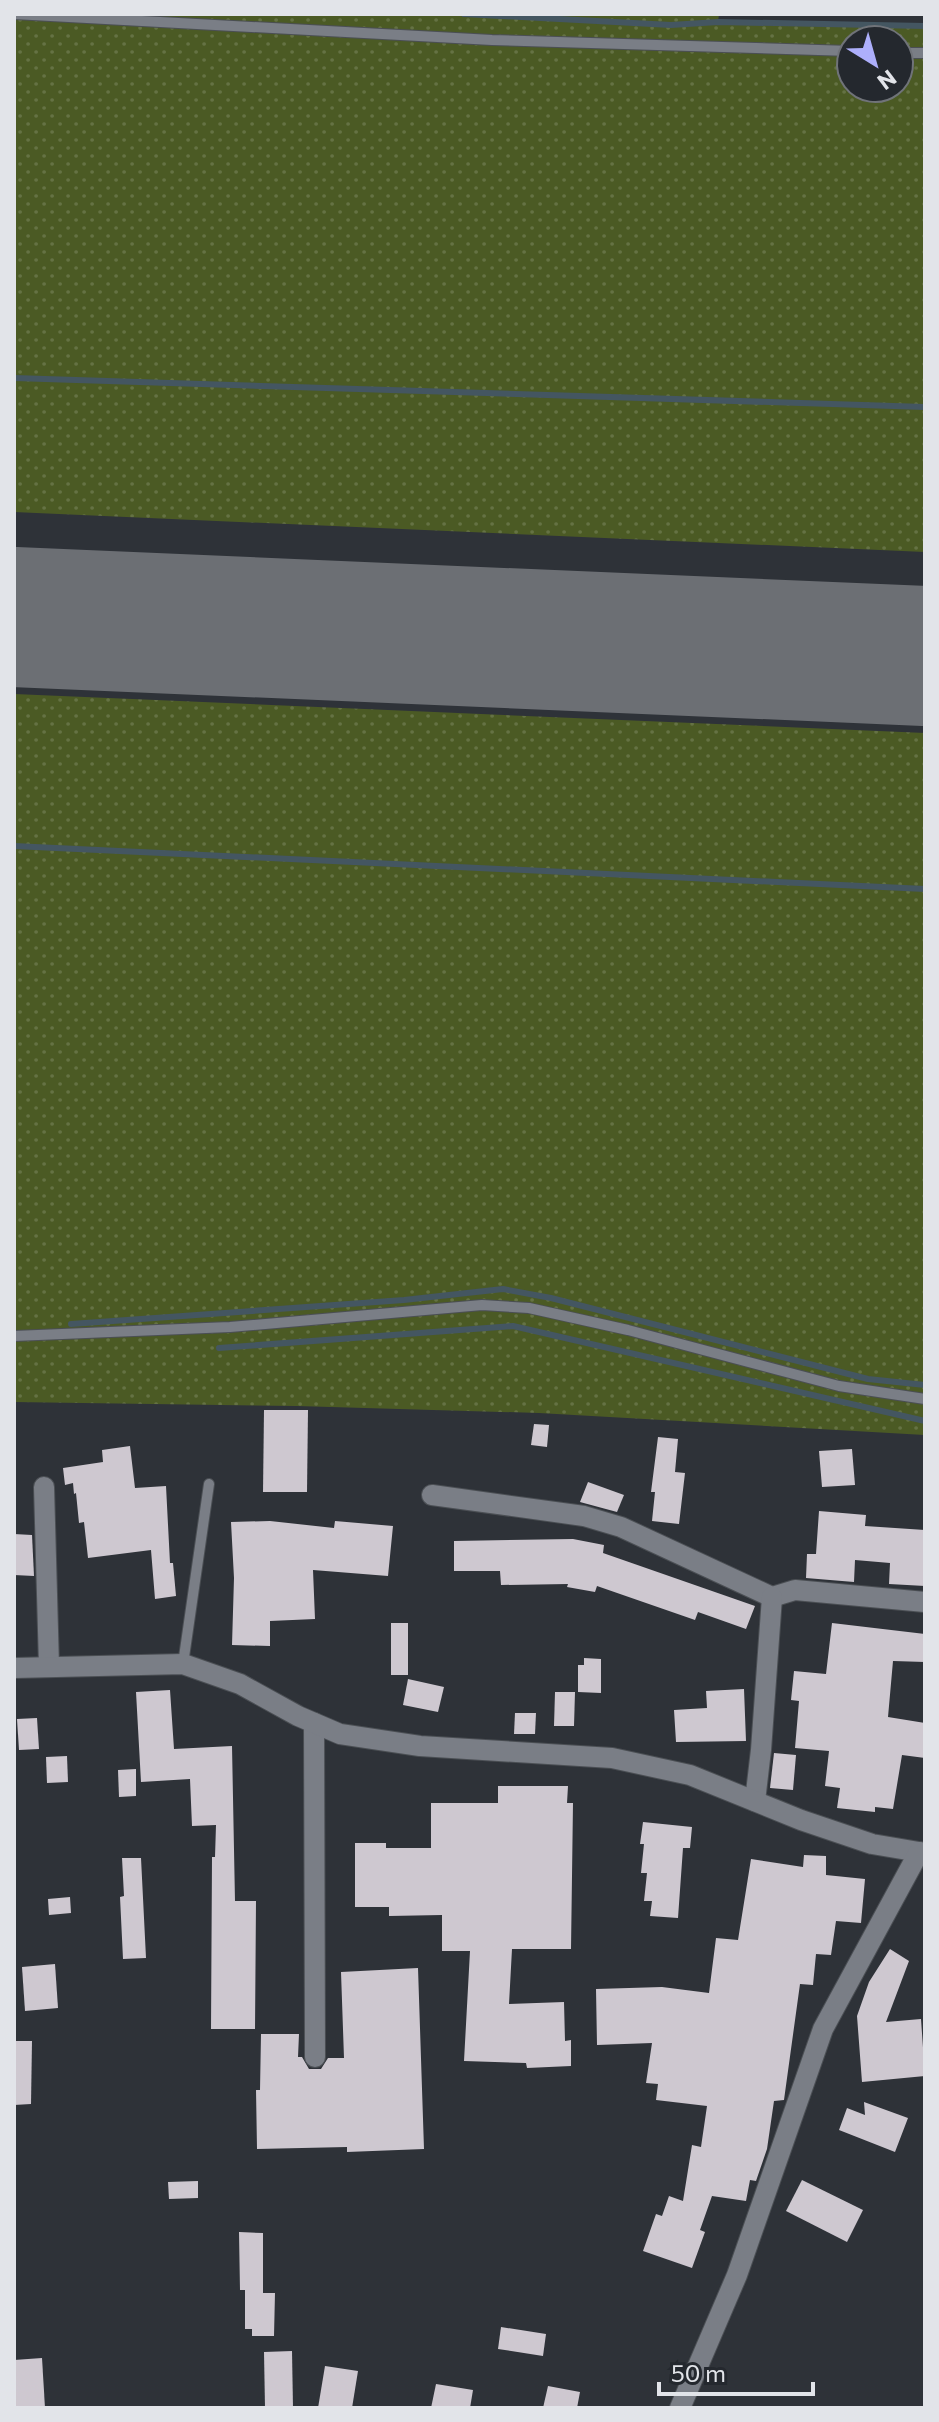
<svg xmlns="http://www.w3.org/2000/svg" width="939" height="2422" font-family="Commissioner,sans-serif">
<style>
.grass{fill:url(#grass-dots);fill-rule:evenodd}
.lines{fill:none;stroke-linecap:round;stroke-linejoin:round}
.stream{stroke:#445661;stroke-width:6}
.runway{stroke:#6c6f74;stroke-width:140}
.building{fill:#cec8d0}
.service-casing{stroke:#4b4f54;stroke-width:12}
.minor-casing{stroke:#4b4f54;stroke-width:22}
.tertiary-casing{stroke:#4b4f54;stroke-width:22}
.service{stroke:#7a7e86;stroke-width:10}
.minor{stroke:#7a7e86;stroke-width:20}
.tertiary{stroke:#7a7e86;stroke-width:20}
</style>
<defs>
<pattern id="grass-dots" width="8" height="8" patternUnits="userSpaceOnUse" patternTransform="scale(2)"><rect width="8" height="8" fill="#4b5a24"/><path d="M2 2h.1M6 6h.1" fill="none" stroke="#657244" stroke-width="1.8" stroke-linecap="round"/></pattern>
</defs>
<rect width="100%" height="100%" fill="#2e3238"/>
<g class="grass">
<path d="M14,14H719L718,22L925,26V552L14,512ZM851,40H899V88H851Z"/>
<polygon points="14,694 925,733 925,1435 539,1413 297,1406 14,1402"/>
</g>
<g class="lines">
<g class="stream">
<polyline points="464,14 671,25 718,22 925,26"/>
<polyline points="14,378 925,407"/>
<polyline points="14,846 925,889"/>
<polyline points="71,1324 404,1300 503,1289 551,1298 868,1379 925,1385"/>
<polyline points="219,1348 513,1326 925,1421"/>
</g>
<polyline class="runway" points="14,617 925,656"/>
</g>
<g class="building">
<polygon points="264,1410 308,1410 307,1492 263,1492"/>
<polygon points="534,1424 549,1425 547,1447 531,1445"/>
<polygon points="658,1437 678,1439 675,1472 685,1473 679,1524 652,1521 655,1492 651,1492"/>
<polygon points="130,1446 135,1488 166,1486 170,1563 173,1563 176,1596 155,1599 151,1550 88,1558 84,1522 79,1523 76,1493 74,1494 73,1483 65,1485 63,1468 103,1462 102,1450"/>
<polygon points="852,1449 855,1485 822,1487 819,1451"/>
<polygon points="588,1482 624,1495 617,1512 580,1502"/>
<polygon points="819,1511 866,1515 865,1526 925,1530 925,1586 889,1584 890,1563 855,1560 854,1582 806,1578 807,1554 816,1554"/>
<polygon points="270,1521 334,1528 335,1521 393,1526 388,1576 313,1570 315,1619 270,1621 270,1646 232,1645 234,1578 231,1522"/>
<polygon points="14,1534 32,1535 34,1576 14,1575"/>
<polygon points="573,1539 604,1545 603,1553 755,1606 746,1629 698,1612 695,1620 597,1586 595,1592 567,1587 568,1584 501,1585 500,1571 454,1571 454,1541"/>
<rect x="391" y="1623" width="17" height="52"/>
<polygon points="832,1623 925,1634 925,1662 893,1661 888,1717 925,1723 925,1758 902,1755 893,1809 875,1807 875,1812 837,1808 840,1788 825,1786 829,1751 795,1748 799,1701 791,1700 794,1671 826,1674"/>
<polygon points="584,1658 601,1659 601,1693 578,1692 578,1665 584,1665"/>
<polygon points="408,1679 444,1687 438,1712 403,1705"/>
<polygon points="744,1689 746,1741 676,1742 674,1710 707,1708 706,1691"/>
<polygon points="170,1690 174,1749 232,1746 235,1901 256,1901 255,2029 211,2029 212,1857 215,1857 216,1825 192,1826 190,1779 141,1782 136,1692"/>
<polygon points="555,1692 575,1692 574,1726 554,1726"/>
<polygon points="515,1713 536,1713 535,1734 514,1734"/>
<polygon points="37,1718 39,1749 19,1750 17,1719"/>
<polygon points="774,1753 796,1755 793,1790 770,1788"/>
<polygon points="67,1756 68,1782 47,1783 46,1757"/>
<polygon points="136,1769 136,1796 119,1797 118,1770"/>
<polygon points="498,1786 568,1786 567,1803 573,1803 571,1949 512,1949 509,2004 564,2002 565,2041 571,2040 571,2066 527,2068 526,2063 464,2061 470,1951 442,1951 442,1915 389,1916 389,1907 355,1907 355,1843 386,1843 386,1848 431,1848 431,1803 498,1803"/>
<polygon points="643,1822 692,1827 690,1848 683,1848 678,1918 650,1916 652,1901 644,1901 647,1873 641,1873 644,1844 640,1844"/>
<polygon points="804,1855 826,1856 826,1875 865,1879 861,1923 836,1921 831,1955 816,1954 813,1985 800,1984 784,2100 774,2101 767,2149 756,2181 750,2180 746,2201 712,2196 700,2230 705,2232 692,2268 643,2251 656,2214 662,2216 669,2196 683,2201 692,2145 701,2147 707,2106 656,2100 658,2084 646,2083 652,2043 597,2045 596,1989 662,1987 709,1993 716,1938 738,1940 751,1859 803,1867"/>
<polygon points="122,1858 141,1858 146,1958 123,1959 120,1897 124,1896"/>
<polygon points="70,1897 71,1913 49,1915 48,1899"/>
<polygon points="890,1949 909,1961 886,2022 921,2019 925,2076 862,2082 857,2016 869,1982"/>
<polygon points="55,1964 58,2008 25,2011 22,1967"/>
<polygon points="418,1968 424,2149 347,2152 347,2147 257,2149 256,2090 260,2090 261,2034 299,2034 298,2057 302,2057 309,2069 321,2069 328,2058 344,2058 341,1972"/>
<polygon points="14,2041 32,2041 31,2104 14,2105"/>
<polygon points="864,2102 908,2118 895,2152 839,2130 847,2108 865,2115"/>
<polygon points="802,2180 863,2210 847,2242 786,2211"/>
<polygon points="198,2181 198,2198 169,2199 168,2182"/>
<polygon points="239,2232 263,2233 263,2293 275,2293 274,2336 252,2336 252,2329 245,2329 245,2290 240,2290"/>
<polygon points="501,2327 546,2334 543,2356 498,2349"/>
<polygon points="292,2351 293,2408 265,2408 264,2352"/>
<polygon points="42,2358 45,2408 14,2408 14,2360"/>
<polygon points="325,2366 358,2371 352,2408 318,2408"/>
<polygon points="436,2384 473,2390 470,2408 431,2408"/>
<polygon points="548,2386 580,2392 577,2408 543,2408"/>
</g>
<g class="lines">
<g class="service-casing">
<g id="service">
<polyline points="14,14 492,40 851,51"/>
<polyline points="899,53 925,53"/>
<polyline points="14,1336 230,1327 482,1305 529,1308 628,1330 839,1386 925,1399"/>
<polyline points="183,1664 209,1484"/>
</g>
</g>
<g class="minor-casing">
<g id="minor">
<polyline points="44,1487 49,1666"/>
<polyline points="432,1495 584,1516 621,1527 772,1597 795,1590 925,1602"/>
<polyline points="314,1723 315,2057"/>
<polyline points="755,1801 761,1750 772,1597"/>
</g>
</g>
<g class="tertiary-casing">
<g id="tertiary">
<polyline points="14,1668 183,1664 240,1684 298,1716 340,1734 420,1746 612,1758 690,1775 801,1820 872,1844 925,1853"/>
<polyline points="680,2408 737,2275 823,2029 919,1852"/>
</g>
</g>
<use href="#service" class="service"/>
<use href="#minor" class="minor"/>
<use href="#tertiary" class="tertiary"/>
</g>
<rect width="939" height="2422" fill="none" stroke="#e2e4e9" stroke-width="32"/>
<g transform="translate(875 64) rotate(143)"><circle r="38" fill="#24282e" stroke="#707379" stroke-width="2"/>
<path d="M0-6L14 30L0 20L-14 30Z" fill="#adaffb"/>
<text y="-12" font-size="22" font-weight="bold" text-anchor="middle" fill="#e2e4e9">N</text>
</g>
<path d="M659 2382v12h154v-12" fill="none" stroke="#e2e4e9" stroke-width="4"/>
<text x="671" y="2382" font-size="24" fill="#e2e4e9" stroke="#24282e" stroke-width="6" paint-order="stroke">50 m</text>
</svg>
